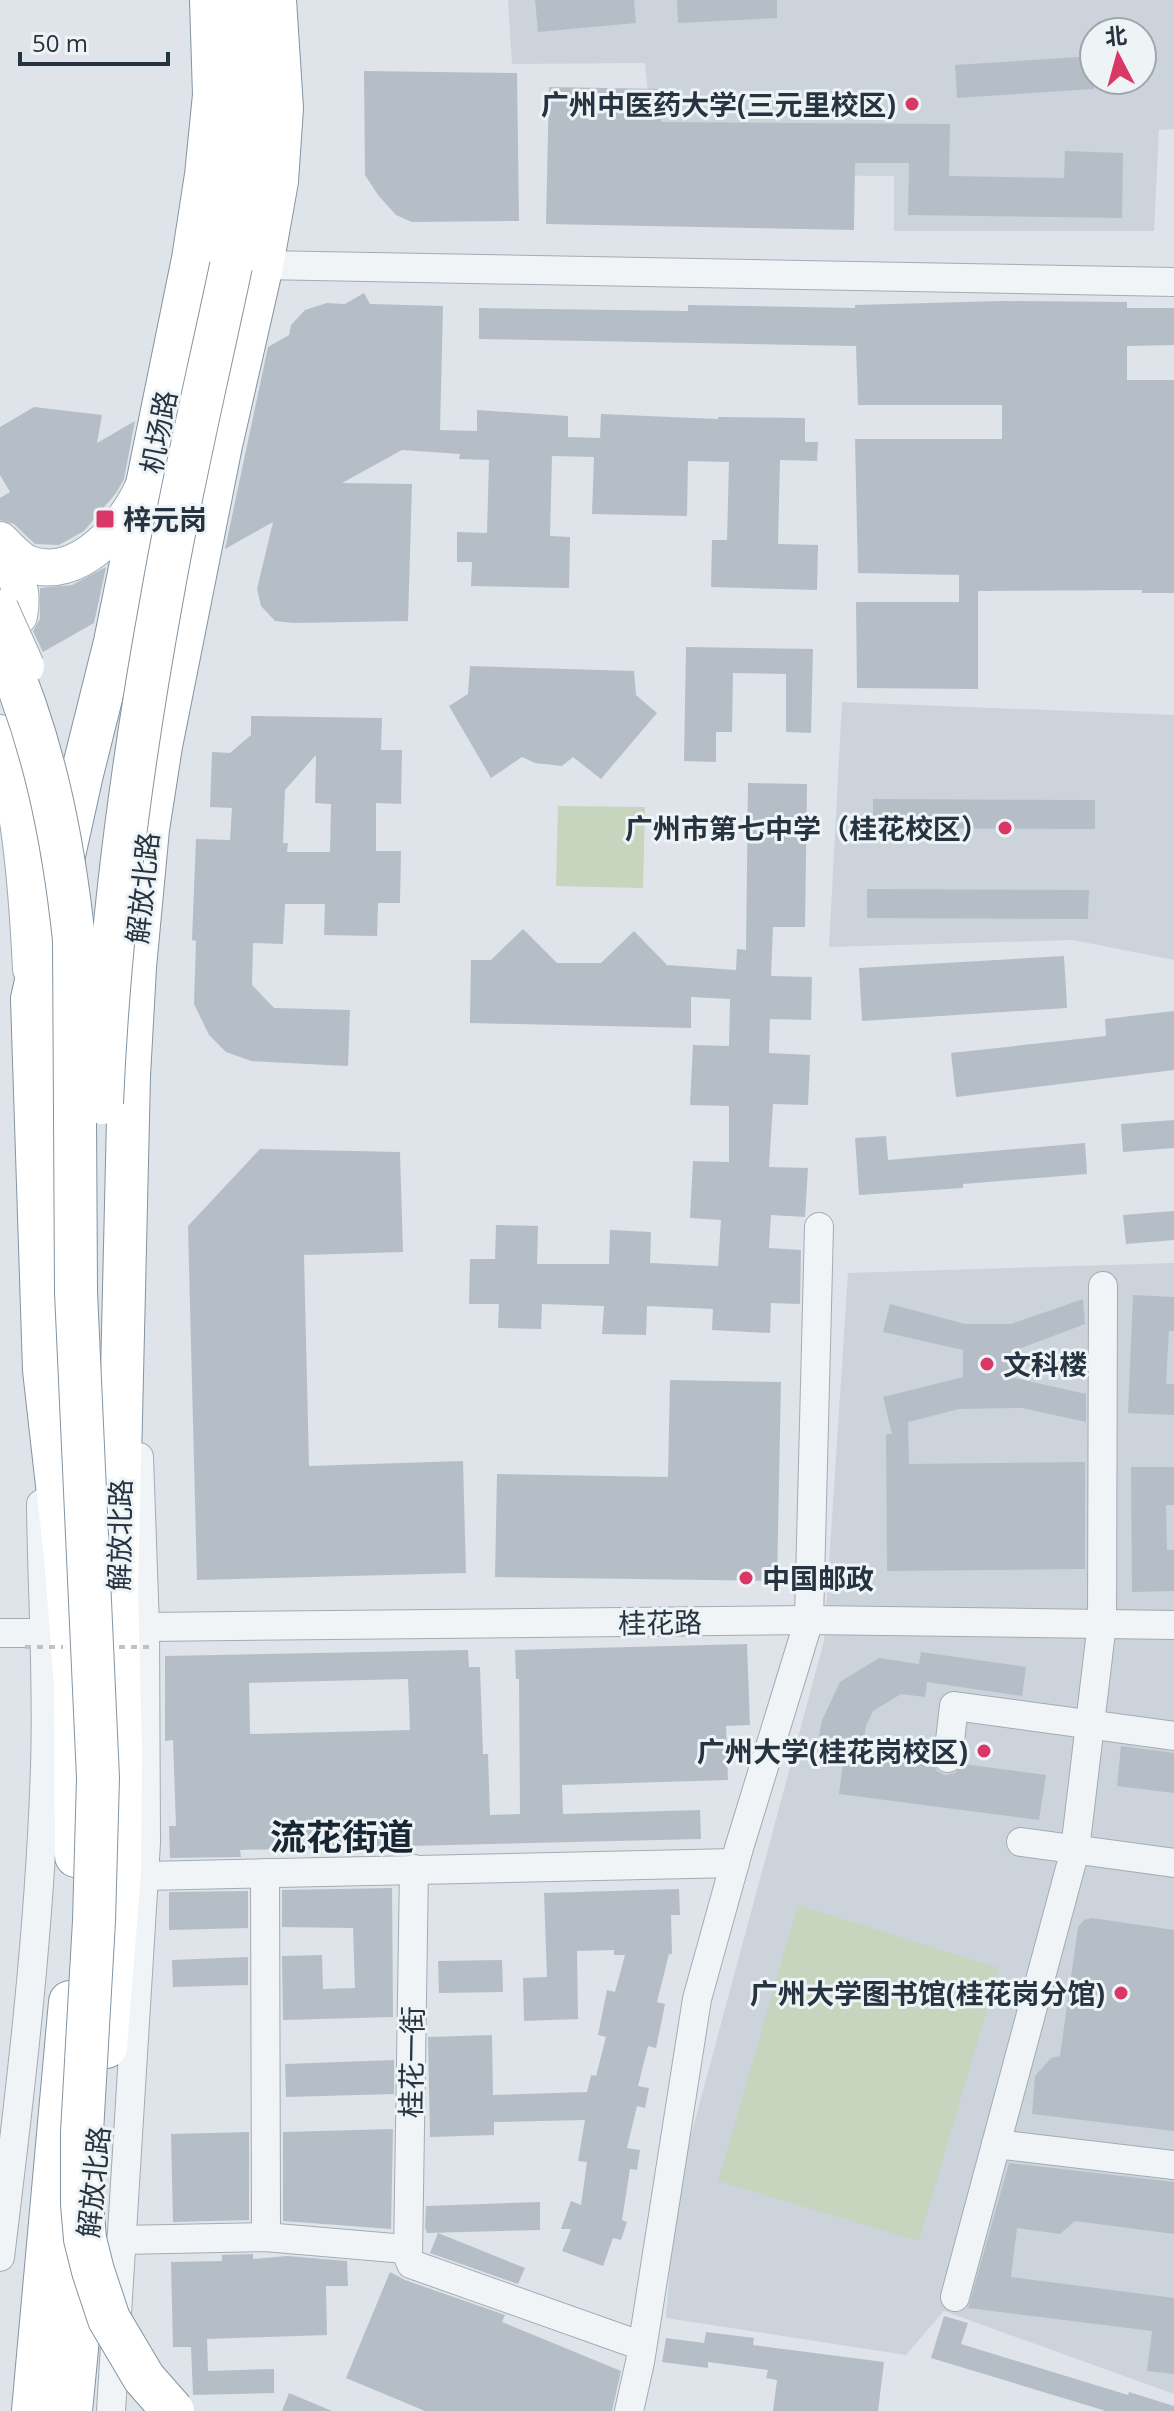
<svg xmlns="http://www.w3.org/2000/svg" width="1174" height="2411" font-family="'Open Sans','Noto Sans SC',sans-serif">
<style>
.built{fill:#ccd3db;fill-rule:evenodd}
.green{fill:#c7d4be}
.building{fill:#b5bec6;fill-rule:evenodd}
.lines{fill:none;stroke-linecap:round;stroke-linejoin:round}
.minor-casing{stroke:#a3acb3;stroke-width:30}
.major-casing{stroke:#9caab6;stroke-width:38}
.highway-casing{stroke:#8494a1;stroke-width:44}
.minor{stroke:#f1f4f7;stroke-width:28}
.major{stroke:#fff;stroke-width:36}
.highway{stroke:#fff;stroke-width:42}
.major-bridge-casing{stroke:#9caab6;stroke-width:38;stroke-linecap:butt}
.highway-bridge-casing{stroke:#8494a1;stroke-width:44;stroke-linecap:butt}
.path-bridge{stroke:#bcc2c8;stroke-width:4;stroke-dasharray:6 6;stroke-linecap:butt}
.major-bridge{stroke:#fff;stroke-width:36}
.highway-bridge{stroke:#fff;stroke-width:42}
.poi-dot{fill:#d93867;stroke:#eef3f6;stroke-width:3}
.labels{text-anchor:middle;dominant-baseline:central;stroke-width:6;stroke-linejoin:round;paint-order:stroke}
.poi-label{font-size:28px;font-weight:bold;fill:#263441;stroke:#eef3f6;text-anchor:end}
.street-label{font-size:28px;fill:#263441;stroke:#eef3f6}
.district-label{font-size:36px;font-weight:bold;fill:#182532;stroke:#eef3f6}
</style>
<rect width="100%" height="100%" fill="#dee4e9"/>
<g class="built">
<path d="M508,0H1174V129L1159,130L1154,231H894V176L656,174L645,63L512,64ZM1094,32H1142V80H1094Z"/>
<polygon points="842,702 1174,715 1174,960 1073,940 829,947"/>
<polygon points="1174,1263 1174,2394 944,2311 906,2355 666,2318 676,2191 824,1641 848,1273"/>
</g>
<g class="green">
<polygon points="558,806 645,807 643,888 556,886"/>
<polygon points="798,1905 999,1968 919,2241 718,2181"/>
</g>
<g class="building">
<polygon points="535,0 634,0 636,23 538,32"/>
<polygon points="677,0 777,0 777,18 678,23"/>
<polygon points="1094,56 1094,89 957,98 955,65"/>
<polygon points="364,71 517,73 519,221 412,222 396,215 378,195 365,175"/>
<polygon points="549,87 661,89 661,122 950,124 949,176 1064,178 1065,151 1123,153 1122,218 908,215 909,163 855,163 854,230 546,224"/>
<polygon points="364,293 370,304 443,306 440,430 477,431 477,410 568,416 568,437 600,438 601,414 718,419 718,417 805,418 805,442 818,442 817,461 780,460 778,544 818,545 817,590 711,587 712,540 727,540 729,462 688,461 687,516 592,514 594,457 552,456 550,536 570,537 569,588 471,586 472,562 457,562 457,532 487,533 489,460 459,459 460,454 402,450 342,483 412,484 408,621 293,623 275,621 261,606 257,589 273,522 225,549 268,347 289,335 291,325 305,310 327,303 345,304"/>
<polygon points="1002,301 1127,302 1127,308 1174,308 1174,345 1127,346 1127,380 1174,380 1174,593 1142,593 1142,590 978,591 978,689 857,688 856,602 959,602 959,575 858,573 855,439 1002,439 1002,405 858,405 856,346 479,339 479,308 688,311 688,305 855,308 855,305"/>
<polygon points="34,407 102,415 97,443 135,421 124,479 116,493 84,531 59,545 35,544 14,524 0,520 0,498 10,492 0,475 0,427"/>
<polygon points="106,567 94,623 43,652 33,631 40,619 40,588 72,585"/>
<polygon points="686,647 813,649 811,733 786,732 786,674 733,673 732,732 716,732 716,762 684,761"/>
<polygon points="470,666 634,671 636,695 657,713 601,779 573,757 562,766 535,763 522,757 491,778 449,706 468,694"/>
<path d="M251,716L382,718L381,750H402L401,804L376,803V851H401L400,903H378L377,936L324,935L325,904H285L283,944L253,943L252,985L274,1008L350,1010L348,1066L251,1061L226,1052L209,1035L194,1004L196,941L192,940L196,839L230,840L232,808L210,807L212,752L230,753L251,735ZM316,755L315,803L331,804L330,852H287L288,843H283L285,790Z"/>
<polygon points="748,783 807,784 805,927 773,927 771,976 812,977 811,1020 770,1019 769,1053 810,1055 808,1105 773,1104 769,1167 808,1168 805,1217 771,1215 769,1248 801,1250 800,1304 771,1303 770,1333 712,1330 713,1309 647,1306 646,1335 602,1334 604,1306 542,1304 541,1329 498,1328 499,1304 469,1304 470,1259 495,1259 496,1225 538,1226 537,1264 609,1264 610,1230 651,1232 650,1263 718,1266 721,1220 690,1218 693,1161 729,1162 729,1106 690,1105 693,1045 729,1046 730,999 691,997 691,1028 470,1023 471,960 491,960 523,929 557,963 601,963 634,931 667,965 736,970 737,949 746,950"/>
<polygon points="873,799 1095,800 1095,829 873,828"/>
<polygon points="867,889 1089,890 1088,919 867,918"/>
<polygon points="1064,956 1067,1008 862,1021 859,968"/>
<polygon points="1174,1011 1174,1070 956,1097 951,1053 1106,1036 1105,1019"/>
<polygon points="1174,1120 1174,1148 1123,1152 1121,1124"/>
<polygon points="886,1136 888,1160 1085,1143 1087,1174 963,1184 963,1188 859,1195 855,1138"/>
<polygon points="260,1149 400,1152 403,1252 304,1255 309,1466 463,1461 466,1573 197,1580 188,1226"/>
<polygon points="1174,1211 1174,1240 1126,1244 1123,1215"/>
<polygon points="1133,1295 1174,1297 1174,1331 1169,1331 1166,1384 1174,1384 1174,1415 1128,1413"/>
<polygon points="1083,1299 1085,1324 1011,1352 1011,1377 1086,1394 1086,1422 1022,1408 959,1409 908,1422 909,1464 1085,1462 1085,1569 887,1571 886,1434 892,1434 883,1397 963,1377 963,1350 883,1332 890,1304 965,1324 1011,1324"/>
<polygon points="670,1380 781,1382 777,1581 495,1577 497,1474 668,1477"/>
<polygon points="1131,1467 1174,1467 1174,1505 1166,1505 1167,1550 1174,1550 1174,1591 1132,1592"/>
<path d="M747,1644L750,1725L726,1726L728,1780L562,1785L563,1814L700,1810L701,1839L240,1850L241,1857L170,1858L169,1826H176L173,1740L165,1741V1656L468,1650L469,1667H480L483,1754H488L490,1815L520,1814L519,1679H516L515,1650ZM408,1679L410,1730L250,1734L249,1683Z"/>
<polygon points="921,1652 1026,1667 1022,1696 927,1682 925,1697 901,1694 873,1711 866,1726 862,1751 932,1760 937,1771 945,1775 955,1773 963,1764 1046,1775 1039,1820 839,1794 846,1740 819,1736 822,1720 840,1682 879,1658 919,1664"/>
<polygon points="1121,1746 1174,1753 1174,1793 1117,1786"/>
<polygon points="392,1888 393,2017 283,2020 282,1956 322,1955 323,1989 355,1988 353,1928 282,1927 282,1890"/>
<polygon points="679,1889 680,1915 671,1915 672,1954 669,1954 657,2002 665,2004 660,2029 656,2048 648,2046 638,2086 649,2088 645,2108 637,2106 627,2148 640,2150 637,2170 630,2169 622,2220 627,2222 621,2240 613,2238 603,2266 562,2251 571,2229 561,2229 571,2201 581,2205 587,2162 578,2161 585,2120 494,2122 494,2135 430,2137 428,2037 492,2035 493,2095 587,2092 591,2075 596,2076 606,2037 598,2035 607,1990 615,1992 625,1955 614,1955 614,1950 577,1951 578,2019 524,2021 523,1978 547,1977 544,1893"/>
<polygon points="248,1891 248,1928 169,1930 169,1892"/>
<polygon points="1092,1918 1174,1930 1174,2131 1032,2114 1035,2076 1051,2058 1060,2056 1078,1927 1084,1920"/>
<polygon points="248,1957 248,1985 173,1987 172,1960"/>
<polygon points="502,1960 503,1992 439,1993 438,1961"/>
<polygon points="394,2060 394,2094 286,2097 285,2064"/>
<polygon points="393,2129 391,2229 283,2221 283,2132"/>
<polygon points="249,2132 249,2220 173,2222 171,2134"/>
<polygon points="1009,2163 1174,2182 1174,2234 1075,2221 1060,2234 1017,2228 1011,2277 1174,2298 1174,2374 1147,2371 1152,2331 968,2308"/>
<polygon points="540,2202 540,2230 427,2233 425,2228 426,2206"/>
<polygon points="438,2233 525,2268 518,2284 430,2253"/>
<polygon points="253,2254 253,2259 287,2256 347,2261 348,2286 326,2286 327,2335 207,2339 208,2371 274,2369 274,2393 193,2395 191,2347 173,2347 171,2262 222,2261 222,2255"/>
<polygon points="390,2272 405,2280 505,2315 502,2322 621,2371 612,2411 425,2411 346,2378"/>
<polygon points="944,2316 968,2323 961,2344 1128,2395 1129,2392 1174,2406 1174,2411 1106,2411 931,2358"/>
<polygon points="706,2332 754,2338 753,2345 884,2362 878,2411 773,2411 777,2380 766,2378 768,2370 708,2362 708,2368 662,2362 666,2338 704,2343"/>
<polygon points="289,2393 332,2411 282,2411"/>
</g>
<g class="lines">
<g class="minor-casing">
<g id="minor">
<polyline points="262,265 1174,282"/>
<polyline points="145,1627 809,1620 1174,1625"/>
<polyline points="0,1633 46,1633"/>
<polyline points="948,1758 954,1706 1174,1736"/>
<polyline points="1021,1842 1174,1863"/>
<polyline points="265,1873 266,2226"/>
<polyline points="145,1876 735,1863"/>
<polyline points="996,2144 1174,2165"/>
<polyline points="121,2240 265,2237 405,2249 411,2264 642,2346"/>
<polyline points="408,2256 414,1869"/>
<path d="M0,2257C20,2094 40,1930 45,1766C48,1678 42,1592 41,1504"/>
<polyline points="955,2297 1075,1850 1102,1623 1103,1286"/>
<polyline points="111,2411 146,1843 145,1627 139,1457"/>
<polyline points="629,2411 640,2362 697,1999 739,1848 809,1620 819,1227"/>
</g>
</g>
<g class="major-casing">
<g id="major">
<path d="M0,540C9,548 18,560 29,564C77,582 125,527 142,489"/>
<path d="M0,549C14,573 25,587 19,616L0,629"/>
<path d="M0,733C21,811 27,889 31,969"/>
</g>
</g>
<g class="highway-casing">
<g id="highway">
<path d="M231,266C245,178 247,89 245,0"/>
<polyline points="76,1856 75,1685 65,1556 44,1370 32,999 82,774 115,642 193,259 206,175 214,95 211,0"/>
<polyline points="106,2047 120,1872 121,1752 117,1588 129,1076 135,967 148,829 161,746 221,445 262,265 277,181 282,108 275,0"/>
<polyline points="33,2411 70,2002"/>
<polyline points="71,2411 87,2245"/>
</g>
</g>
<use href="#minor" class="minor"/>
<use href="#major" class="major"/>
<use href="#highway" class="highway"/>
<g class="major-bridge-casing">
<polyline id="major-bridge" points="0,608 26,666"/>
</g>
<g class="highway-bridge-casing">
<g id="highway-bridge">
<path d="M0,642C43,738 63,836 74,940L76,1292L98,1778L94,1921L82,2132V2204L85,2239L93,2271L109,2319L144,2378L173,2411"/>
<path d="M102,1103C109,932 132,761 163,592C182,483 208,375 231,266"/>
</g>
</g>
<g class="path-bridge">
<polyline points="25,1647 63,1647"/>
<polyline points="119,1647 154,1647"/>
</g>
<use href="#major-bridge" class="major-bridge"/>
<use href="#highway-bridge" class="highway-bridge"/>
</g>
<g class="poi-dot">
<circle cx="912" cy="104" r="8"/>
<rect x="95" y="509" width="20" height="20" rx="4"/>
<circle cx="1005" cy="828" r="8"/>
<circle cx="987" cy="1364" r="8"/>
<circle cx="746" cy="1578" r="8"/>
<circle cx="984" cy="1751" r="8"/>
<circle cx="1121" cy="1993" r="8"/>
</g>
<g class="labels">
<g class="poi-label">
<text x="896" y="104">广州中医药大学(三元里校区)</text>
<text x="123" y="519" text-anchor="start">梓元岗</text>
<text x="989" y="828">广州市第七中学（桂花校区）</text>
<text x="1003" y="1364" text-anchor="start">文科楼</text>
<text x="762" y="1578" text-anchor="start">中国邮政</text>
<text x="968" y="1751">广州大学(桂花岗校区)</text>
<text x="1105" y="1993">广州大学图书馆(桂花岗分馆)</text>
</g>
<g class="street-label">
<text transform="translate(158 432) rotate(-79)">机场路</text>
<text transform="translate(142 888) rotate(-84)">解放北路</text>
<text transform="translate(119 1535) rotate(-89)">解放北路</text>
<text transform="translate(660 1622) rotate(-1)">桂花路</text>
<text transform="translate(411 2062) rotate(-89)">桂花一街</text>
<text transform="translate(93 2182) rotate(-84)">解放北路</text>
</g>
<g class="district-label">
<text x="342" y="1836">流花街道</text>
</g>
</g>
<g transform="translate(1118 56) rotate(354)"><circle r="38" fill="#eef3f6" stroke="#9ea7ae" stroke-width="2"/>
<path d="M0-6L14 30L0 20L-14 30Z" fill="#d93867"/>
<text y="-12" font-size="22" font-weight="bold" text-anchor="middle" fill="#263441">北</text>
</g>
<path d="M20 52v12h148v-12" fill="none" stroke="#263441" stroke-width="4"/>
<text x="32" y="52" font-size="24" fill="#263441" stroke="#eef3f6" stroke-width="6" paint-order="stroke">50 m</text>
</svg>
